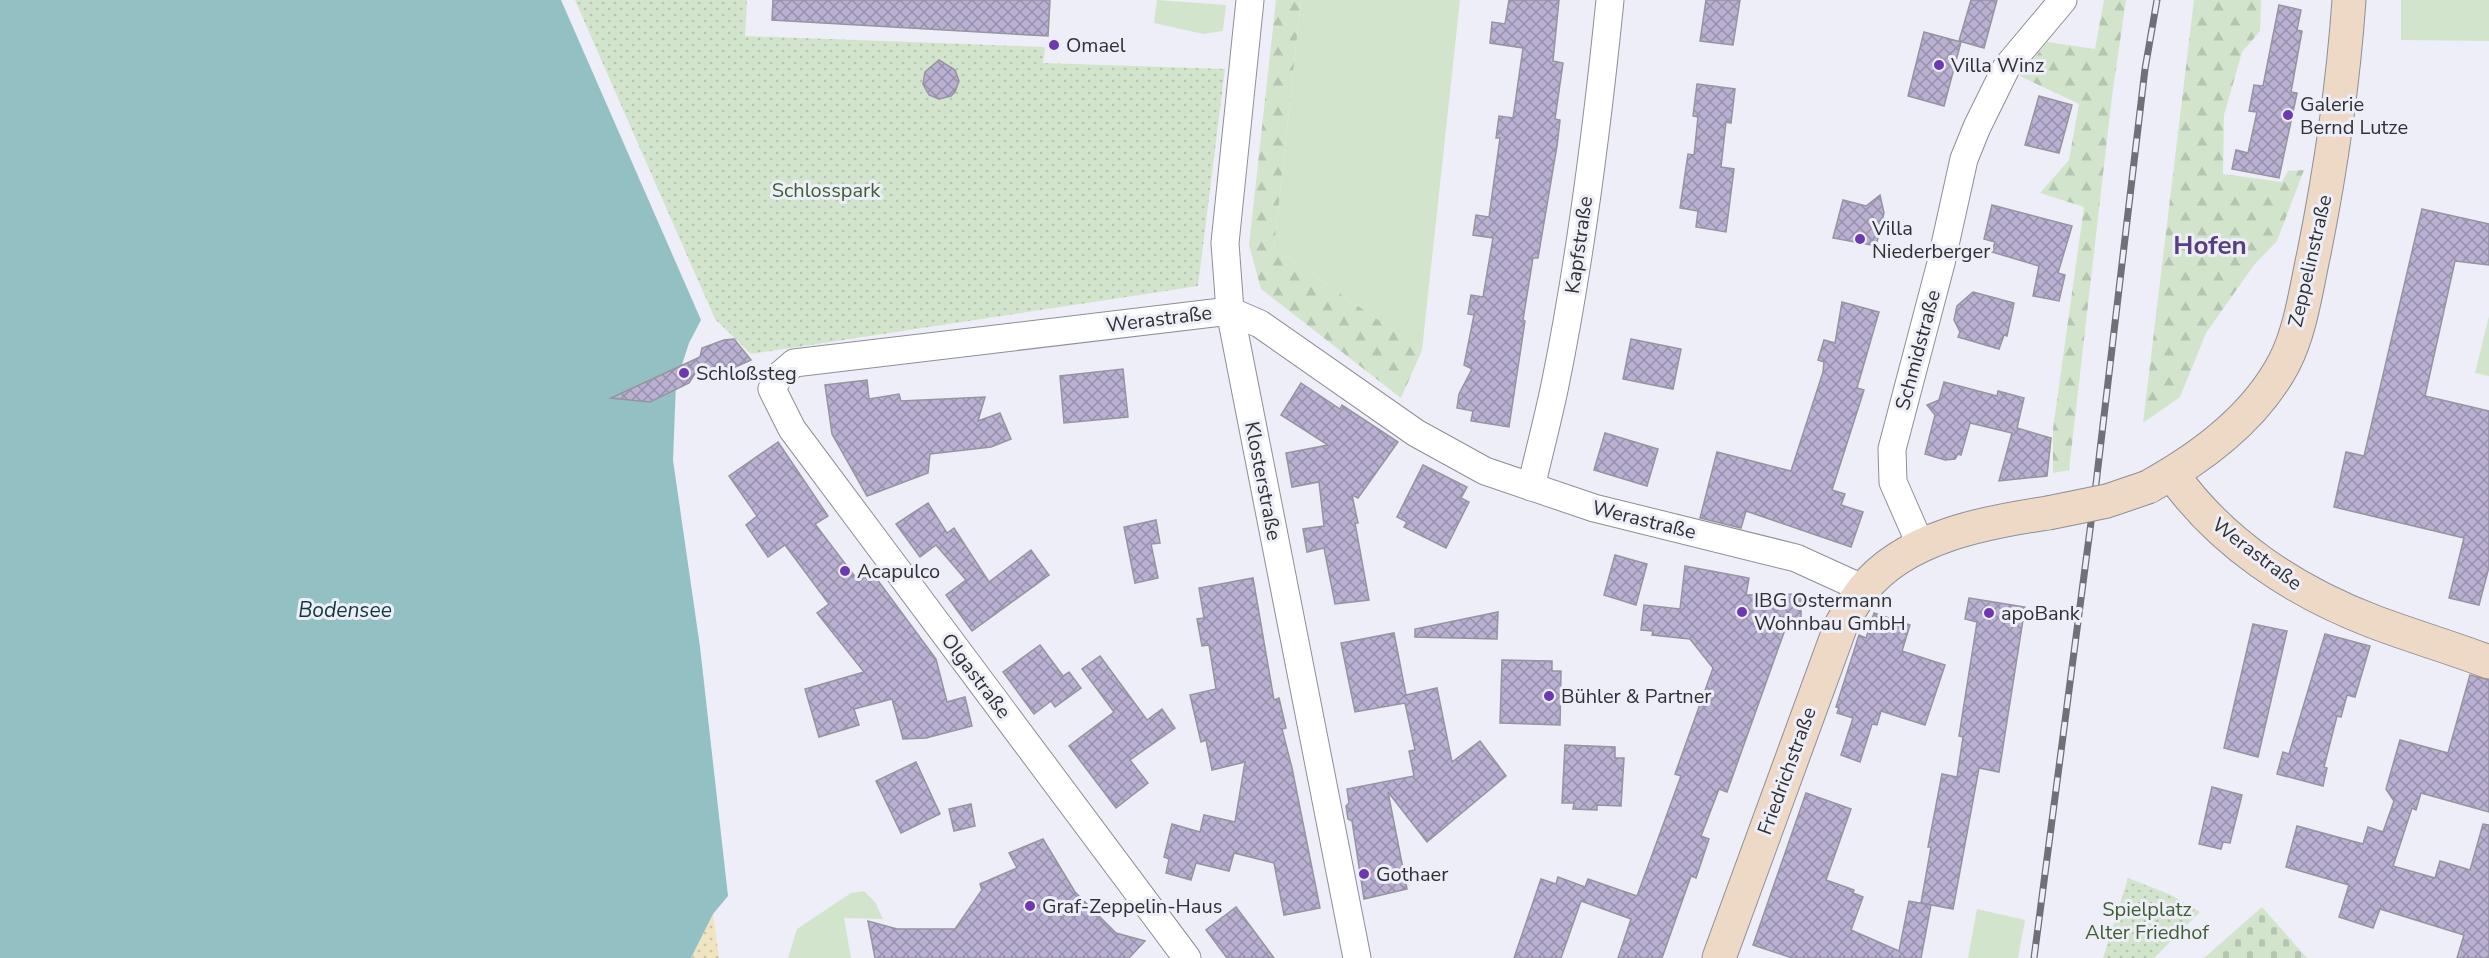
<svg xmlns="http://www.w3.org/2000/svg" width="2489" height="958" font-family="'Nunito Sans',sans-serif">
<style>
.green{fill:#d2e5cc}
.forest{fill:url(#forest-firs)}
.sand{fill:url(#sand-dots)}
.cemetery{fill:url(#cemetery-stones)}
.park{fill:url(#park-dots)}
.water{fill:#93c0c3}
.building{fill:url(#building-cross-hatch);stroke:#96949d;stroke-width:1.5}
.lines{fill:none;stroke-linecap:round;stroke-linejoin:round}
.minor-casing{stroke:#8e8e97;stroke-width:29}
.secondary-casing{stroke:#8e8e97;stroke-width:35}
.minor{stroke:#fff;stroke-width:27}
.secondary{stroke:#edd9c5;stroke-width:33}
.rail-casing{stroke:#707177;stroke-width:7}
.rail{stroke:#edeef7;stroke-width:4.5;stroke-dasharray:14;stroke-linecap:butt}
.secondary-bridge-casing{stroke:#8e8e97;stroke-width:35;stroke-linecap:butt}
.secondary-bridge{stroke:#edd9c5;stroke-width:33}
.poi-dot{fill:#6d39b0;stroke:#edeef7;stroke-width:2}
.labels{text-anchor:middle;dominant-baseline:central;stroke-width:6;stroke-linejoin:round;paint-order:stroke}
.poi-label{font-size:20px;fill:#303134;stroke:#edeef7;text-anchor:start}
.park-label{font-size:20px;fill:#3e5f34;stroke:#edeef7}
.street-label{font-size:20px;fill:#303134;stroke:#edeef7}
.water-label{font-size:21px;font-style:italic;fill:#0f3a3d;stroke:#edeef7}
.district-label{font-size:26px;font-weight:bold;fill:#57407d;stroke:#edeef7}
</style>
<defs>
<pattern id="forest-firs" width="22" height="20" patternUnits="userSpaceOnUse" patternTransform="scale(1.5)"><rect width="22" height="20" fill="#d2e5cc"/><path d="M5 1l3.5 6h-7zM16 11l3.5 6h-7z" fill="#b5c5b0"/></pattern>
<pattern id="sand-dots" width="8" height="8" patternUnits="userSpaceOnUse" patternTransform="scale(1.5)"><rect width="8" height="8" fill="#efe5c0"/><path d="M2 2h.1M6 6h.1" fill="none" stroke="#cdc5a6" stroke-width="1.8" stroke-linecap="round"/></pattern>
<pattern id="cemetery-stones" width="16" height="16" patternUnits="userSpaceOnUse" patternTransform="scale(1.5)"><rect width="16" height="16" fill="#d2e5cc"/><path d="M2 7V4a2 2 0 0 1 4 0v3zM10 15v-3a2 2 0 0 1 4 0v3z" fill="#b5c5b0"/></pattern>
<pattern id="park-dots" width="8" height="8" patternUnits="userSpaceOnUse" patternTransform="scale(1.5)"><rect width="8" height="8" fill="#d2e5cc"/><path d="M2 2h.1M6 6h.1" fill="none" stroke="#b5c5b0" stroke-width="1.8" stroke-linecap="round"/></pattern>
<pattern id="building-cross-hatch" width="8" height="8" patternUnits="userSpaceOnUse" patternTransform="scale(1.5)"><rect width="8" height="8" fill="#b9b0d2"/><path d="M0 0l8 8M0 8l8-8" fill="none" stroke="#9790ab"/></pattern>
</defs>
<rect width="100%" height="100%" fill="#edeef7"/>
<g class="green">
<polygon points="1157,0 1226,5 1223,31 1203,34 1154,23"/>
<polygon points="1301,0 1460,0 1422,350 1274,248"/>
<polygon points="2401,0 2489,0 2489,41 2401,40"/>
<polygon points="2489,316 2489,376 2475,373"/>
<polygon points="864,891 875,902 883,919 844,918 851,958 788,958 797,929 851,893"/>
<polygon points="1977,909 2025,920 2018,958 1968,958"/>
</g>
<g class="forest">
<polygon points="1276,0 1301,0 1274,248 1422,350 1401,398 1261,289 1249,245"/>
<polygon points="2104,0 2126,0 2112,96 2069,470 2053,473 2053,429 2084,207 2040,193 2069,160 2079,104 2020,76 2047,42 2095,49"/>
<polygon points="2194,0 2261,0 2260,31 2242,52 2224,115 2223,174 2282,182 2288,171 2304,170 2277,241 2254,265 2206,333 2180,397 2143,423"/>
</g>
<polygon class="sand" points="713,914 719,958 691,958"/>
<polygon class="cemetery" points="2262,907 2307,958 2204,958"/>
<g class="park">
<polygon points="575,0 747,0 745,36 1045,47 1043,63 1225,69 1198,286 751,354 715,319"/>
<polygon points="2128,878 2171,895 2200,912 2154,958 2103,958"/>
</g>
<polygon class="water" points="0,0 561,0 701,320 689,343 676,383 673,460 700,647 728,896 713,914 691,958 0,958"/>
<g class="building">
<polygon points="773,0 1050,0 1048,36 772,20"/>
<polygon points="1509,0 1559,0 1553,61 1563,63 1555,119 1560,120 1557,146 1538,258 1533,258 1523,320 1525,321 1509,427 1471,421 1473,411 1457,408 1459,394 1472,369 1464,365 1474,315 1468,314 1471,295 1483,297 1493,238 1473,235 1476,215 1489,217 1500,138 1496,138 1499,116 1513,118 1523,48 1490,43 1492,22 1505,24"/>
<polygon points="1706,0 1740,0 1733,45 1700,41"/>
<polygon points="1971,0 1997,0 1984,48 1959,41"/>
<polygon points="2279,5 2301,10 2297,30 2302,31 2291,92 2297,93 2279,178 2232,169 2236,150 2248,153 2257,112 2249,111 2254,85 2263,86"/>
<polygon points="1924,32 1961,42 1944,106 1908,96"/>
<polygon points="939,60 955,70 959,81 955,92 951,96 939,99 929,95 923,84 925,72"/>
<polygon points="1697,84 1735,89 1731,123 1726,122 1721,167 1734,169 1726,232 1696,227 1698,211 1680,208 1688,154 1694,155 1698,117 1693,116"/>
<polygon points="2039,96 2072,105 2059,153 2025,145"/>
<polygon points="1880,195 1884,213 1876,246 1833,238 1843,200 1866,206"/>
<polygon points="1992,205 2072,226 2058,273 2065,275 2059,301 2033,296 2039,266 1992,252 1995,242 1984,239"/>
<polygon points="2422,209 2489,224 2489,265 2455,261 2425,396 2489,411 2489,567 2479,605 2449,598 2464,538 2334,507 2346,452 2364,456"/>
<polygon points="1973,292 2014,303 2007,336 2004,335 1999,349 1958,337 1960,332 1954,320 1957,306"/>
<polygon points="1842,302 1879,312 1857,388 1864,390 1832,490 1845,494 1841,505 1863,512 1851,547 1746,511 1741,528 1700,518 1717,452 1791,471 1823,372 1824,362 1818,360 1824,340 1835,343"/>
<polygon points="734,339 751,360 718,375 698,369 689,383 650,402 611,398 700,357 702,348 724,340"/>
<polygon points="1631,339 1681,349 1673,389 1623,379"/>
<polygon points="1123,369 1128,417 1064,423 1060,376"/>
<polygon points="867,380 869,399 899,394 901,401 985,397 978,421 1000,413 1011,439 991,447 930,454 928,473 867,496 832,434 825,385"/>
<polygon points="1944,382 1997,396 1998,391 2024,398 2017,428 2051,438 2047,476 1999,481 2012,433 1970,423 1961,455 1958,454 1955,459 1945,460 1925,454 1935,415 1927,405 1939,400"/>
<polygon points="1301,383 1340,409 1342,405 1398,442 1358,498 1352,495 1358,523 1355,523 1369,600 1335,604 1324,548 1307,552 1303,529 1324,526 1319,482 1292,487 1286,453 1328,445 1281,415"/>
<polygon points="1605,433 1658,449 1647,486 1594,470"/>
<polygon points="778,442 828,516 815,524 859,582 871,571 936,659 947,702 965,697 972,726 926,738 903,739 892,699 854,709 859,725 819,737 805,689 864,672 817,613 829,604 785,545 768,557 746,525 757,516 729,476"/>
<polygon points="1423,465 1467,487 1461,498 1469,502 1446,548 1404,527 1407,522 1397,517"/>
<polygon points="928,503 947,533 954,528 989,582 1031,550 1049,575 972,631 946,595 966,580 936,545 920,557 896,524"/>
<polygon points="1156,520 1160,543 1151,544 1158,578 1135,583 1124,527"/>
<polygon points="1615,555 1647,564 1636,605 1604,595"/>
<polygon points="1685,566 1749,578 1746,595 1801,594 1801,624 1787,624 1727,792 1719,789 1701,836 1709,839 1696,878 1691,876 1662,958 1618,958 1631,919 1581,901 1561,958 1514,958 1541,879 1556,884 1558,877 1585,887 1588,879 1637,896 1681,776 1675,774 1713,668 1690,639 1652,635 1653,631 1641,630 1644,605 1680,609"/>
<polygon points="1253,578 1274,700 1279,698 1286,728 1282,729 1292,768 1320,908 1284,915 1274,863 1234,853 1229,871 1196,863 1191,880 1166,873 1169,859 1164,857 1172,824 1200,832 1204,815 1235,822 1245,762 1212,770 1206,740 1201,742 1190,695 1216,689 1209,645 1202,646 1197,619 1204,618 1199,588"/>
<polygon points="1969,598 2025,607 1999,772 1979,768 1953,909 1921,903 1931,847 1928,847 1942,774 1957,777 1963,737 1959,736 1977,622 1965,619"/>
<polygon points="1498,612 1497,639 1415,637 1415,629"/>
<polygon points="1874,613 1910,625 1902,651 1945,665 1925,725 1881,711 1877,725 1872,724 1860,762 1841,755 1853,718 1837,713 1839,708 1836,707 1859,635 1866,638"/>
<polygon points="2253,624 2287,631 2258,757 2224,748"/>
<polygon points="1394,633 1406,695 1437,688 1452,762 1480,741 1506,776 1427,842 1388,792 1407,889 1364,899 1352,821 1348,819 1346,806 1349,803 1347,789 1414,776 1409,751 1415,750 1405,703 1355,712 1341,643"/>
<polygon points="2325,634 2370,646 2355,697 2347,695 2341,717 2337,716 2324,767 2327,768 2323,786 2277,774 2283,752 2289,754"/>
<polygon points="1040,645 1063,676 1069,672 1081,688 1055,707 1051,701 1034,714 1003,672"/>
<polygon points="1100,656 1147,720 1162,709 1175,728 1130,760 1148,783 1116,808 1069,746 1114,712 1082,669"/>
<polygon points="1502,660 1552,661 1552,671 1561,671 1560,725 1500,723"/>
<polygon points="2470,675 2489,680 2489,812 2421,793 2416,810 2412,808 2393,866 2435,878 2440,861 2470,870 2483,824 2489,825 2489,958 2457,958 2464,935 2380,909 2373,928 2339,917 2349,885 2286,867 2297,826 2363,844 2368,827 2383,832 2394,801 2386,789 2400,740 2448,753"/>
<polygon points="1565,745 1615,747 1615,758 1624,758 1621,806 1597,805 1597,810 1573,809 1574,803 1562,803"/>
<polygon points="916,762 940,814 901,833 876,781"/>
<polygon points="2212,787 2242,795 2230,843 2223,842 2221,849 2199,844"/>
<polygon points="1806,793 1851,809 1826,880 1854,890 1853,893 1863,897 1851,930 1899,951 1909,901 1931,905 1921,958 1792,958 1753,945"/>
<polygon points="971,804 975,826 954,831 949,809"/>
<polygon points="1043,839 1075,892 1116,933 1145,941 1129,958 875,958 868,921 897,929 955,929 982,890 980,884 1017,868 1009,853"/>
<polygon points="1236,907 1251,927 1274,958 1227,958 1206,930"/>
</g>
<g class="lines">
<g class="minor-casing">
<g id="minor">
<polyline points="1250,0 1225,243 1230,311 1357,958"/>
<path d="M1531,487C1539,453 1548,419 1555,385C1581,258 1597,129 1610,0"/>
<polyline points="1921,546 1893,482 1892,449 1941,263 1964,159 1977,127 2006,68 2063,0"/>
<polyline points="1187,958 792,429 772,389 779,376 794,363 1230,311 1260,324 1416,433 1485,471 1594,508 1796,558 1864,589"/>
</g>
</g>
<g class="secondary-casing">
<g id="secondary">
<path d="M2172,474C2221,543 2294,591 2372,621C2411,636 2450,647 2489,662"/>
<path d="M2148,487C2201,458 2255,418 2284,363C2301,330 2306,289 2314,253C2331,168 2343,86 2349,0"/>
<path d="M1719,958L1841,625C1848,613 1855,600 1863,590C1904,537 1986,522 2048,513"/>
</g>
</g>
<use href="#minor" class="minor"/>
<use href="#secondary" class="secondary"/>
<g class="rail-casing">
<polyline id="rail" points="2034,958 2096,484 2145,69 2157,0"/>
</g>
<use href="#rail" class="rail"/>
<g class="secondary-bridge-casing">
<polyline id="secondary-bridge" points="2048,513 2107,501 2148,487"/>
</g>
<use href="#secondary-bridge" class="secondary-bridge"/>
</g>
<g class="poi-dot">
<circle cx="1054" cy="45" r="6"/>
<circle cx="1939" cy="65" r="6"/>
<circle cx="2288" cy="115" r="6"/>
<circle cx="1860" cy="239" r="6"/>
<circle cx="684" cy="373" r="6"/>
<circle cx="845" cy="571" r="6"/>
<circle cx="1742" cy="612" r="6"/>
<circle cx="1989" cy="613" r="6"/>
<circle cx="1549" cy="696" r="6"/>
<circle cx="1364" cy="874" r="6"/>
<circle cx="1030" cy="906" r="6"/>
</g>
<g class="labels">
<g class="poi-label">
<text x="1066" y="45">Omael</text>
<text x="1951" y="65">Villa Winz</text>
<text x="2300" y="104">Galerie<tspan x="2300" dy="23">Bernd Lutze</tspan></text>
<text x="1872" y="228">Villa<tspan x="1872" dy="23">Niederberger</tspan></text>
<text x="696" y="373">Schloßsteg</text>
<text x="857" y="571">Acapulco</text>
<text x="1754" y="600">IBG Ostermann<tspan x="1754" dy="23">Wohnbau GmbH</tspan></text>
<text x="2001" y="613">apoBank</text>
<text x="1561" y="696">Bühler &amp; Partner</text>
<text x="1376" y="874">Gothaer</text>
<text x="1042" y="906">Graf-Zeppelin-Haus</text>
</g>
<g class="park-label">
<text x="826" y="190">Schlosspark</text>
<text x="2147" y="909">Spielplatz<tspan x="2147" dy="23">Alter Friedhof</tspan></text>
</g>
<g class="street-label">
<text transform="translate(1579 245) rotate(-82)">Kapfstraße</text>
<text transform="translate(2310 261) rotate(-77)">Zeppelinstraße</text>
<text transform="translate(1159 319) rotate(-7)">Werastraße</text>
<text transform="translate(1918 350) rotate(-75)">Schmidstraße</text>
<text transform="translate(1263 481) rotate(79)">Klosterstraße</text>
<text transform="translate(1644 520) rotate(14)">Werastraße</text>
<text transform="translate(2257 554) rotate(37)">Werastraße</text>
<text transform="translate(976 676) rotate(53)">Olgastraße</text>
<text transform="translate(1787 771) rotate(-70)">Friedrichstraße</text>
</g>
<g class="water-label">
<text x="345" y="610">Bodensee</text>
</g>
<g class="district-label">
<text x="2210" y="245">Hofen</text>
</g>
</g>
</svg>
